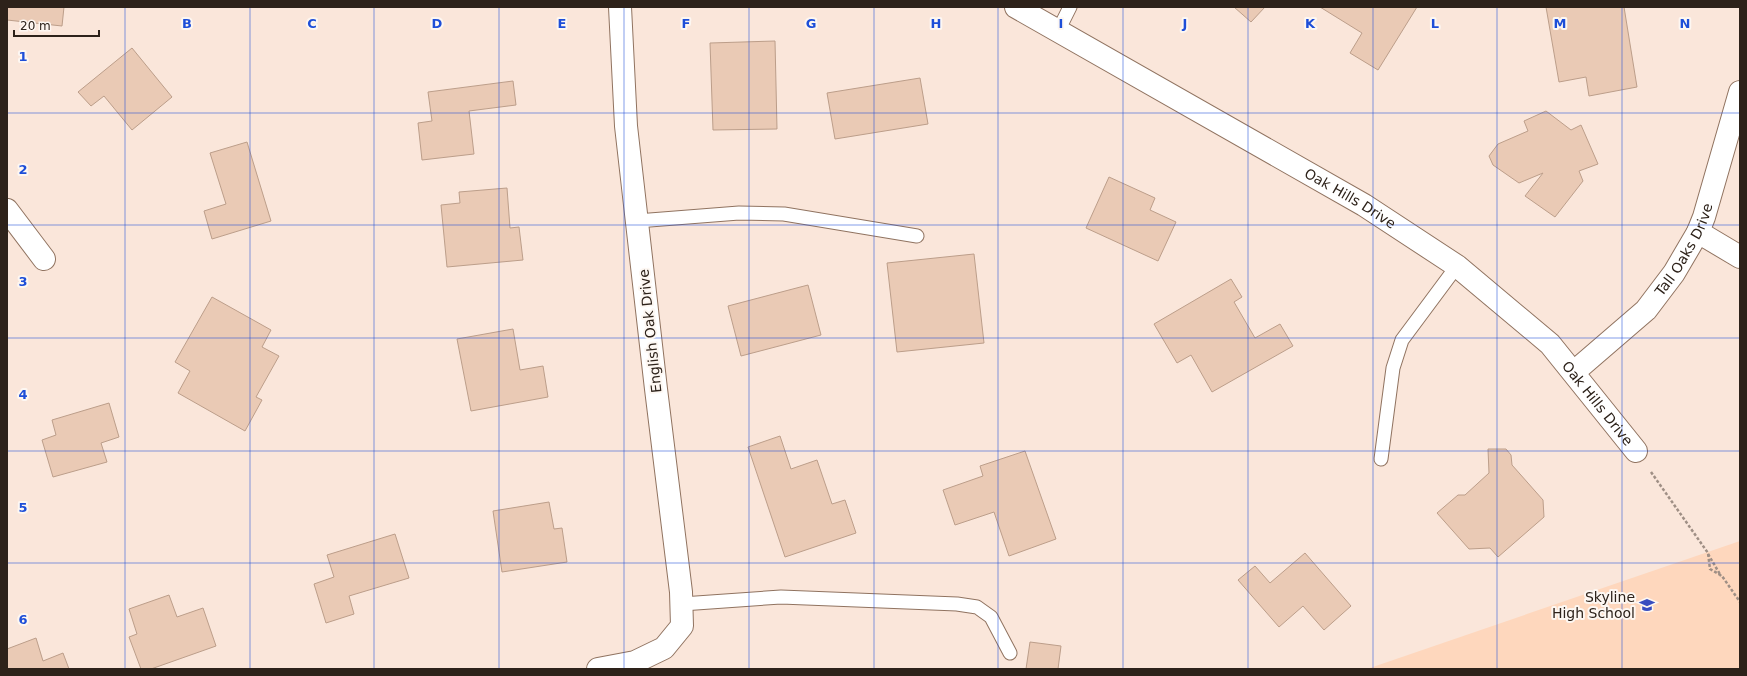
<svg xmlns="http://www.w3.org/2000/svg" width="1747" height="676" font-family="'DejaVu Sans',sans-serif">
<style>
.built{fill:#fed7bd}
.building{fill:#eacab5;stroke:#bc9e8a}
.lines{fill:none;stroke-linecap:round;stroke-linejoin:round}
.service-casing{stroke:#907360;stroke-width:15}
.minor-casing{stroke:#907360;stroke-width:24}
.path{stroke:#9f8f85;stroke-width:2.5;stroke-dasharray:3 2;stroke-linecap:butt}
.service{stroke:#fff;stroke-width:13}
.minor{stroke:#fff;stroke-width:22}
.grid{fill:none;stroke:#1d4ed8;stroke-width:1;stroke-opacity:0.55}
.labels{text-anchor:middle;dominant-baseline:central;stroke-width:4;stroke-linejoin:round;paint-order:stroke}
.street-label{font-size:14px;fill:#2d221a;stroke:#fdf7f2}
.poi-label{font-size:14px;fill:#2d221a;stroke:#fdf7f2;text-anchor:end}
.grid-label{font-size:13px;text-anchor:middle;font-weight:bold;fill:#1d4ed8;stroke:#fdf7f2;stroke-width:4;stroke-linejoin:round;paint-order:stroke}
</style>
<rect width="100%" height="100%" fill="#fae6da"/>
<polygon class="built" points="1740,541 1740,669 1367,669"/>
<g class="building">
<polygon points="7,7 64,7 62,26 7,20"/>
<polygon points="1234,7 1265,7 1251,22"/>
<polygon points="1320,7 1417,7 1378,70 1350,53 1362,33"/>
<polygon points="1546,7 1624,7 1637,87 1589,96 1586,77 1559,82"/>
<polygon points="775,41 777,129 713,130 710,43"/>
<polygon points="132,48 172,97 132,130 104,96 91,106 78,92"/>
<polygon points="920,78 928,124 835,139 827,93"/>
<polygon points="513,81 516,105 469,111 474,154 422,160 418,123 432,121 428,92"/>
<polygon points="1546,111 1571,130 1581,125 1598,164 1579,171 1583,181 1555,217 1525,196 1543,173 1519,183 1493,165 1489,156 1498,144 1528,131 1524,121"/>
<polygon points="247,142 271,221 212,239 204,211 226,204 210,153"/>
<polygon points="1109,177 1155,198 1150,210 1176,222 1158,261 1086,228"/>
<polygon points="507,188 510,228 519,227 523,260 447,267 441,205 460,203 459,192"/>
<polygon points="974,254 984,343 897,352 887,263"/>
<polygon points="1231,279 1242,297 1234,302 1255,338 1280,324 1293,346 1212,392 1191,355 1177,363 1154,324"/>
<polygon points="808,285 821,335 741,356 728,306"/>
<polygon points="212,297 271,330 262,347 279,356 256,397 262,400 245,431 178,393 190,371 175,362"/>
<polygon points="513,329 520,370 543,366 548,397 471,411 457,339"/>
<polygon points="109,403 119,437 101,443 107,462 53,477 42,440 56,435 52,420"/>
<polygon points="780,436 791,469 817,460 832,504 845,500 856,533 785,557 748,447"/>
<polygon points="1488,449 1506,449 1511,455 1512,465 1543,500 1544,517 1498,557 1490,548 1469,549 1437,513 1458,495 1465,495 1489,473"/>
<polygon points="1025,451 1056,539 1009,556 994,512 955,525 943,490 983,476 980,466"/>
<polygon points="549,502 554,529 562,528 567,562 502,572 493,511"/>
<polygon points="395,534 409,578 349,596 354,614 326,623 314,584 334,577 327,555"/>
<polygon points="1305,553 1351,606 1324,630 1303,606 1279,627 1238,580 1255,566 1270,583"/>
<polygon points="169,595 177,617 203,608 216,646 151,669 141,669 129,637 137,634 129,609"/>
<polygon points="36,638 43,661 63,653 69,669 7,669 7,649"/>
<polygon points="1030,642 1061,646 1058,669 1026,669"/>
</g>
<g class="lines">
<g class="service-casing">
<g id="service">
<polyline points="1058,31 1070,7"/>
<polyline points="637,221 739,213 784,214 917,236"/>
<polyline points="1381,459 1393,368 1402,340 1457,266"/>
<polyline points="682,604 781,597 957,604 977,607 991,617 1010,653"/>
</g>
</g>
<g class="minor-casing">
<g id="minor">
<path id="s1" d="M1016,7L1364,205L1457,266L1550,344L1636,451"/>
<polyline points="7,210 44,259"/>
<polyline points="1698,232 1740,257"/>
<path id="s2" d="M1574,372L1646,310L1674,273L1698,232L1704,217L1740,92"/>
<polyline points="598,669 635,662 664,648 682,626 681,592 656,389 626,126 620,7"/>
</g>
</g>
<g class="path">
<polyline points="1651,472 1708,553 1710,569 1722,576 1740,602"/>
<polyline points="1708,554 1721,576"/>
</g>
<use href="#service" class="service"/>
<use href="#minor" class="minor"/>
</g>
<path class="grid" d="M125,7V669M250,7V669M374,7V669M499,7V669M624,7V669M749,7V669M874,7V669M998,7V669M1123,7V669M1248,7V669M1373,7V669M1497,7V669M1622,7V669M7,113H1740M7,225H1740M7,338H1740M7,451H1740M7,563H1740"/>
<defs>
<g id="school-bare" transform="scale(1.2)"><path d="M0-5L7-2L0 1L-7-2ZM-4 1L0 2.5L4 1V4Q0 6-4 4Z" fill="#384dbf" stroke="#fdf7f2" stroke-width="2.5" paint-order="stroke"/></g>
</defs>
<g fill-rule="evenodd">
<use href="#school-bare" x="1647" y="605"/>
</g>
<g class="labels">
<g class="street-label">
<text stroke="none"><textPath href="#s1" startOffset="385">Oak Hills Drive</textPath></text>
<text stroke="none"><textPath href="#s2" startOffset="167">Tall Oaks Drive</textPath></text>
<text transform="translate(650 331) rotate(-96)">English Oak Drive</text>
<text stroke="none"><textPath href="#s1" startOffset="709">Oak Hills Drive</textPath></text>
</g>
<g class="poi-label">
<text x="1635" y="597">Skyline<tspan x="1635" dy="16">High School</tspan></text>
</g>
</g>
<g class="grid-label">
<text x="187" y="28">B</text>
<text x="312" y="28">C</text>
<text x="437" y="28">D</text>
<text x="562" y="28">E</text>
<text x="686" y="28">F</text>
<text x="811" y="28">G</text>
<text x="936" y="28">H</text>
<text x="1061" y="28">I</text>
<text x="1185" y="28">J</text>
<text x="1310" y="28">K</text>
<text x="1435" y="28">L</text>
<text x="1560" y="28">M</text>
<text x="1685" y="28">N</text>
<text x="23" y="61">1</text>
<text x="23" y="174">2</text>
<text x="23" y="286">3</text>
<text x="23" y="399">4</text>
<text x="23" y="512">5</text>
<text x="23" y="624">6</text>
</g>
<rect width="1747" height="676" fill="none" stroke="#2d221a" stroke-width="16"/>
<path d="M14 30v6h85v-6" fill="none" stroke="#2d221a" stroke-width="2"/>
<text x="20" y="30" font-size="12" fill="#2d221a" stroke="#fdf7f2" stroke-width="3" paint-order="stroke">20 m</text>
</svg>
